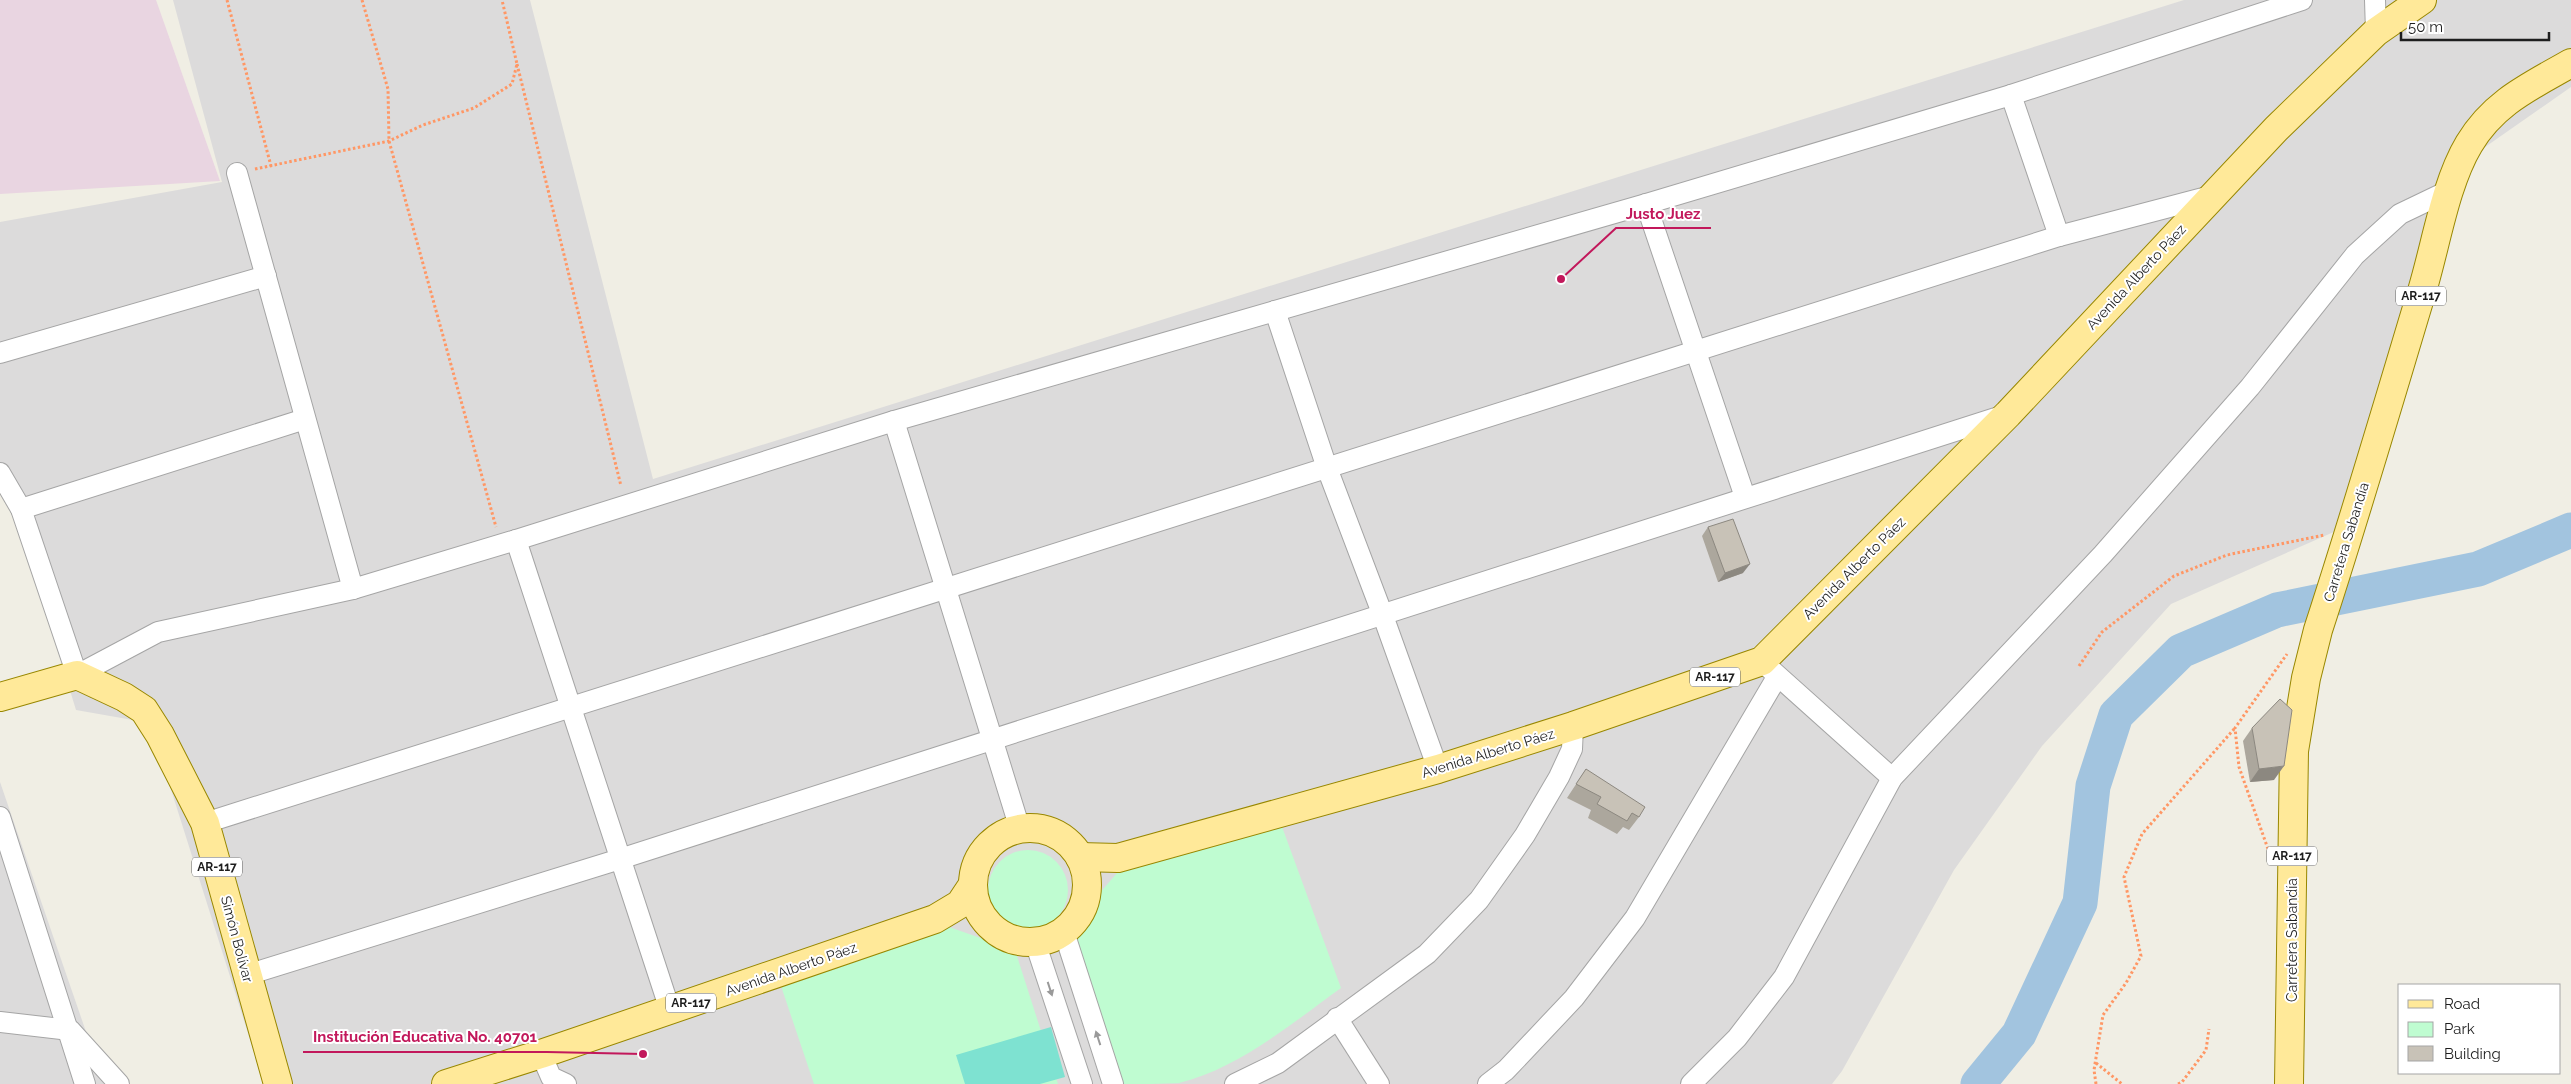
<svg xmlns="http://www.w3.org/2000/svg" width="2571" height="1084" font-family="Raleway,sans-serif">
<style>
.residential{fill:#dcdbdb}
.industrial{fill:#e9d5e1}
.park{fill:#bffcd1}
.pitch{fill:#7ee2d1}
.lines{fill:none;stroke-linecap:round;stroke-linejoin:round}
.river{stroke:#a2c4df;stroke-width:35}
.minor-casing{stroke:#a5a5a5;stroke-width:22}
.primary-casing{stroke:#988700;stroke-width:30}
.path{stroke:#ff9765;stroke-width:3;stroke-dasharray:2.5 2.5;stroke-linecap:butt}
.minor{stroke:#fff;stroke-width:20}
.primary{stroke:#ffe999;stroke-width:28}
.wall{fill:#aca79d}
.shaded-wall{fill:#8c8880}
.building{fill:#c8c2b7;stroke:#8c8880}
.oneway{fill:#9a9a9a}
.labels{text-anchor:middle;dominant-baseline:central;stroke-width:4;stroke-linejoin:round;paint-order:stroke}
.shield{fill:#fff;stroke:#626262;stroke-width:1}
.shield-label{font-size:12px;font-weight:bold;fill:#1e1e1e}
.street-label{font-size:14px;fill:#1e1e1e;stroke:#fff}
.leader{fill:none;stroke:#c2185b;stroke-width:2}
.callout-dot{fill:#c2185b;stroke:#fff;stroke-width:2}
.callout-label{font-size:15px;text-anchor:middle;font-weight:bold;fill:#c2185b;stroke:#fff;stroke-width:4;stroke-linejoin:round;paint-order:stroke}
</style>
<rect width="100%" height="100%" fill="#f0eee4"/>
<g class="residential">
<polygon points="173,0 530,0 653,479 2184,0 2571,0 2571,87 2458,166 2336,531 2171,604 2042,746 1954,870 1842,1071 1832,1084 264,1084 150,723 76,710 0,462 0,222 222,182"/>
<polygon points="0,782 104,1084 0,1084"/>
</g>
<polygon class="industrial" points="0,0 156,0 220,181 0,194"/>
<g class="park">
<path d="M1281,824L1341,988C1291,1024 1239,1068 1179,1083C1162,1084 1139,1084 1121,1084L1068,947L1097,896L1118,872Z"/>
<circle cx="1028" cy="890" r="40"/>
<polygon points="949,927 1015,950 1058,1084 814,1084 780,983"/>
</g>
<polygon class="pitch" points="1051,1027 1065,1077 1040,1084 965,1084 956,1055"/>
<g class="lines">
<polyline class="river" points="1978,1084 2019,1034 2080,903 2093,786 2116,715 2181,651 2277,610 2478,569 2571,530"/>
<g class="minor-casing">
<g id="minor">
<polyline points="2375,0 2376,32"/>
<polyline points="2011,95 2059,236"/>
<polyline points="237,173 353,589"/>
<polyline points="1646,204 1745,497"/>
<polyline points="1275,311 1327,468 1382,613 1438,769"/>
<polyline points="0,353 266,276"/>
<polyline points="894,421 1020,829"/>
<polyline points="0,473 21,509 77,675 158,632 353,589 516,540 894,421 1646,204 2011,95 2302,0"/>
<polyline points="21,509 305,419"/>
<polyline points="516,540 670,1010"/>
<polyline points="1768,667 1892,778"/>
<polyline points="0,817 85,1084"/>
<polyline points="205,823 2059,236 2211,196"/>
<polyline points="1064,932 1113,1084"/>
<polyline points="1035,942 1082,1084"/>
<polyline points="247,975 620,859 2005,415"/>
<polyline points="1337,1018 1379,1084"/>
<polyline points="0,1022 70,1030 119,1084"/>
<polyline points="541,1054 551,1077 566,1084"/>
<polyline points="1235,1084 1278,1063 1427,954 1479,900 1525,835 1559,777 1572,749 1573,726"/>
<polyline points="1488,1084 1506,1070 1574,998 1635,918 1777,677"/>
<polyline points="1691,1084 1737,1038 1784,977 1892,778 2103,554 2250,387 2355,255 2400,214 2450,190"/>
</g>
</g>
<g class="primary-casing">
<g id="primary">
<polyline points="0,697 77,675 124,697 144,710 160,735 205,823 278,1084"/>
<circle cx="1030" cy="885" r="57"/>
<polyline points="1080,857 1118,858 1438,769 1573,726 1762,661 2008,414 2276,129 2376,32 2422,0"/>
<polyline points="446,1084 541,1054 935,919 960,904 972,886"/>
<path d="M2289,1084L2294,751L2306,678L2318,630C2355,517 2388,404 2422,291C2436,245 2445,184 2469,144C2494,102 2531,86 2571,63"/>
</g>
</g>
<g class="path">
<polyline points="227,0 271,166"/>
<polyline points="362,0 388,89 389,141 496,527"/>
<polyline points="517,64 621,486"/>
<polyline points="255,169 389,141 423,125 474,108 512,84 517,64 502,0"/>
<polyline points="2079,666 2102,632 2174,576 2227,555 2324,535"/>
<polyline points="2268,849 2239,767 2235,728 2287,654"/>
<polyline points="2096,1063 2122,1084"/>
<polyline points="2096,1084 2094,1070 2103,1015 2126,983 2141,956 2124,877 2142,834 2235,728"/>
<polyline points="2178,1084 2182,1082 2206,1050 2209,1029"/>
</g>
<use href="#minor" class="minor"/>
<use href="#primary" class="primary"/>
</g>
<g class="wall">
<polygon points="1708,527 1743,573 1718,582 1702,536"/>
<polygon points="2252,728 2274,780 2250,782 2243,741"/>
<polygon points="1586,769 1639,817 1629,830 1623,827 1617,834 1588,818 1591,810 1567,798"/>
</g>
<g class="shaded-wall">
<polygon points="1750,564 1743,573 1718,582 1725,573"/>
<polygon points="2284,766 2274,780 2250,782 2259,769"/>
</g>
<g class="building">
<polygon points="1733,519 1750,564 1725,573 1708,527"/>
<polygon points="2280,699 2292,710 2284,766 2259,769 2252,728"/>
<polygon points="1586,769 1645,807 1639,817 1632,813 1627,821 1597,804 1601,797 1576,784"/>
</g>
<defs><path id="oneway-solid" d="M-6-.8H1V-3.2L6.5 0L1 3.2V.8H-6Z" transform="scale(1.25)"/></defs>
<g class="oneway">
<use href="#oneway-solid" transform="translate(1050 989) rotate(72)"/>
<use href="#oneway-solid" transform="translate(1098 1038) rotate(-108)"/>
</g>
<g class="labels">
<g class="shield">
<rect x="2396" y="286.5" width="50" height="19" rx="4"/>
<rect x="1690" y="667.5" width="50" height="19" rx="4"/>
<rect x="2267" y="846.5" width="50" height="19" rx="4"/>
<rect x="192" y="857.5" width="50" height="19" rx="4"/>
<rect x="666" y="993.5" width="50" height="19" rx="4"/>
</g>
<g class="shield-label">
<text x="2421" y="296">AR-117</text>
<text x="1715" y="677">AR-117</text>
<text x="2292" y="856">AR-117</text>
<text x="217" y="867">AR-117</text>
<text x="691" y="1003">AR-117</text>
</g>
<g class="street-label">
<text transform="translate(2136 277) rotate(-47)">Avenida Alberto Páez</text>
<text transform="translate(2346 542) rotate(-73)">Carretera Sabandía</text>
<text transform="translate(1854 568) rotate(-45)">Avenida Alberto Páez</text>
<text transform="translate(1488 753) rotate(-17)">Avenida Alberto Páez</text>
<text transform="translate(237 939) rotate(75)">Simón Bolívar</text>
<text transform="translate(2292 940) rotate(-90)">Carretera Sabandía</text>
<text transform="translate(791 969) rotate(-19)">Avenida Alberto Páez</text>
</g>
</g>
<path class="leader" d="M1561 279L1616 228H1711M643 1054L547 1052H303"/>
<g class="callout-dot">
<circle cx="1561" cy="279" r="5"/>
<circle cx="643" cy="1054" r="5"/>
</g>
<g class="callout-label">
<text x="1663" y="219">Justo Juez</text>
<text x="425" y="1042">Institución Educativa No. 40701</text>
</g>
<rect x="2398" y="984" width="162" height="90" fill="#ffffff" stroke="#a5a5a5"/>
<rect x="2408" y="1000" width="25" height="8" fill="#ffe999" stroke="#a5a5a5"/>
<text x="2444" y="1009" font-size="15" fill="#1e1e1e">Road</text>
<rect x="2408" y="1022" width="25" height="15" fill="#bffcd1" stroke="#a5a5a5"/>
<text x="2444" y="1034" font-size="15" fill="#1e1e1e">Park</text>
<rect x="2408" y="1046" width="25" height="15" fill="#c8c2b7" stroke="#a5a5a5"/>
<text x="2444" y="1059" font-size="15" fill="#1e1e1e">Building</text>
<path d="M2401 32v8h148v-8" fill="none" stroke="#1e1e1e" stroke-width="2.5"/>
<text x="2408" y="32" font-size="15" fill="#1e1e1e" stroke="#ffffff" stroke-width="4" paint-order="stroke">50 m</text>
</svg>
